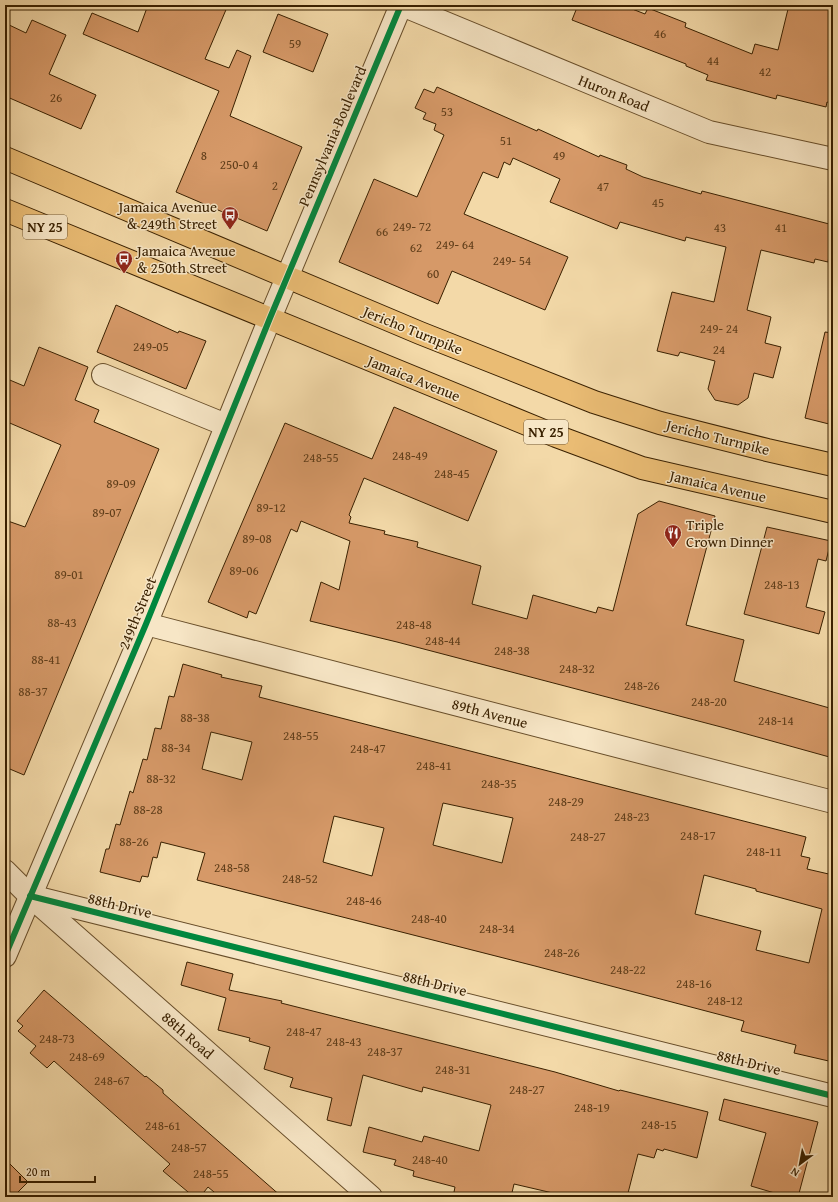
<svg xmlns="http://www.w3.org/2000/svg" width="838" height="1202" font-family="'Gentium Book Plus',serif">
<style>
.building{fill:#d69968;stroke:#392000;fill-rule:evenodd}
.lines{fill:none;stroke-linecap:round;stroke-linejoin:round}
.minor-casing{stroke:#684e2a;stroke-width:24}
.major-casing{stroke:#392000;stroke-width:24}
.minor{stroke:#f7e6c6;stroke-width:22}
.major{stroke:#eabc74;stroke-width:22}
.cycleway-casing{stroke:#f7e6c6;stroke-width:8}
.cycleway{stroke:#00873e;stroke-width:6}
.labels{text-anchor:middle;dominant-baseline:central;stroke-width:3;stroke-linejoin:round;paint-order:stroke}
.number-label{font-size:13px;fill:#603e1a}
.shield{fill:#f7e6c6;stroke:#725b3b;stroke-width:1}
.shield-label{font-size:14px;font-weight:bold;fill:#392000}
.street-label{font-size:15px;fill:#392000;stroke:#f7e6c6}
.poi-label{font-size:15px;fill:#392000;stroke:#f7e6c6;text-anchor:start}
</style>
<rect width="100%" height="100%" fill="#f3d9a8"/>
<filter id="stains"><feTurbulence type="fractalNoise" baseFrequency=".005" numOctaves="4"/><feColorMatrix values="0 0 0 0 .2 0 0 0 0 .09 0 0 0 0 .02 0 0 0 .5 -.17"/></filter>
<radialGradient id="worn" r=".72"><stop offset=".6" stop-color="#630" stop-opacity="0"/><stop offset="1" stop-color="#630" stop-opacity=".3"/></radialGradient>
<g class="building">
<polygon points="148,5 228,5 205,59 229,68 237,50 251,56 230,116 302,147 267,231 176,192 219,91 83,34 92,13 138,32"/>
<polygon points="578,5 622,5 645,14 648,8 686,23 685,27 752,54 755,44 778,50 789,5 833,5 833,104 827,102 826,107 777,95 776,99 706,80 708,75 686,66 686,64 572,20"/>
<polygon points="278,14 328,34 313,72 263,52"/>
<polygon points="32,20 66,35 49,74 96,95 81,129 5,96 5,23 26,33"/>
<polygon points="437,87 537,131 538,129 599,157 600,155 627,165 626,169 643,177 701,194 702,191 833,225 833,257 829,256 828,262 815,259 814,263 761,250 747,310 771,317 765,343 781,347 773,378 754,373 748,398 738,405 715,400 708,389 715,361 680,352 678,356 657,351 672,292 714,302 726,247 686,237 685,241 620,222 617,229 550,202 560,179 513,158 510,165 504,162 498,178 483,172 464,214 568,257 545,310 452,271 438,304 339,262 374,179 417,197 444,135 434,130 436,124 423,119 426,113 415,108 424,89 434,93"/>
<polygon points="116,305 178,333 179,331 206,341 186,389 97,352"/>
<polygon points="825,332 833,333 833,425 805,418"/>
<polygon points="39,347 88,367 75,400 99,410 94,422 159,449 24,775 5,767 5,520 25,527 61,445 5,421 5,378 24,386"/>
<polygon points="394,407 497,451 468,521 364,478 349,515 351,517 349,523 385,531 384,534 418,542 417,547 481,566 472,604 527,619 533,595 596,613 598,607 613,611 638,514 659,501 715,516 686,625 744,640 734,681 833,709 833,758 725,728 397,642 310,621 321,582 339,590 350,541 301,521 297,532 291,529 256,614 249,611 247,618 208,602 285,423 372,459"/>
<polygon points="767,527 831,541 826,561 818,559 806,607 825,612 819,634 744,614"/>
<path d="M183,664L222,675L221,677L262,686L259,697L806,837L801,856L810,858L807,869L833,875V1062L794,1053L796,1045L741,1031L744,1021L535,966L197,880L205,853L161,842L157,858L153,857L148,877L142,876L140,882L100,872L106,849H109L116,824L120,825L130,791L133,793L143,759L147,760L155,728L161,729L169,696L174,697ZM211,732L252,742L242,780L202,769ZM443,803L513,818L502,863L433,845ZM334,816L384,828L372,876L323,862ZM704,875L756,889V891L822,909L809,963L756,950L761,931L695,914Z"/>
<polygon points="187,962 233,974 229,990 282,1001 281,1003 555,1072 619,1091 620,1090 708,1112 697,1158 664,1149 663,1151 657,1149 654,1158 638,1154 627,1197 570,1197 514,1184 511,1197 453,1197 455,1187 413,1176 414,1171 394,1165 396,1160 363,1152 369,1127 422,1142 424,1136 479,1151 491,1105 423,1087 422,1092 363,1075 351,1126 327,1120 332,1098 290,1087 293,1078 264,1069 270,1047 249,1041 250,1038 218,1030 226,998 181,985"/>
<polygon points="44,990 145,1077 146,1076 163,1090 163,1093 282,1197 220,1197 208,1187 200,1197 194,1197 163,1171 170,1164 54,1061 47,1068 30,1053 36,1046 18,1031 23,1026 17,1021"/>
<polygon points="724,1099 818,1122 798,1197 788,1197 751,1186 766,1133 719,1120"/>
<polygon points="5,1159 28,1182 13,1197 5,1197"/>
</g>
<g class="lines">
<g class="minor-casing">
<g id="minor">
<polyline points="402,5 709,132 833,159"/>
<polyline points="103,375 226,425"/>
<polyline points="146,624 833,802"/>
<polyline points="5,871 30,896 371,1197"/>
<polyline points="30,896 833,1096"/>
<polyline points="5,956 146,624 270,318 401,5"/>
</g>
</g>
<g class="major-casing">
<g id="major">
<polyline points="5,158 420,333 594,402 660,423 767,450 833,465"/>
<polyline points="5,210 556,436 642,468 833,512"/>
</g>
</g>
<use href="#minor" class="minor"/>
<use href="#major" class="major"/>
<g class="cycleway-casing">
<g id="cycleway">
<polyline points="30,896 833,1096"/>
<polyline points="5,956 146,624 270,318 401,5"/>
</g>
</g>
<use href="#cycleway" class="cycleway"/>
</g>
<defs>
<g id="bus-pin" transform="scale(0.9)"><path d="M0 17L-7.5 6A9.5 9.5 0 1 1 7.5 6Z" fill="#8f2418" stroke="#f7e6c6"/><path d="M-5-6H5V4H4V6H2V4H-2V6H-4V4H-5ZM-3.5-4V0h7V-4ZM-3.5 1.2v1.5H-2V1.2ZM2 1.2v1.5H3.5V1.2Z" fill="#fff"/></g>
<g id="restaurant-pin" transform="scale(0.9)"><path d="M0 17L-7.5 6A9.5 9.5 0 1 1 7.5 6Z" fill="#8f2418" stroke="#f7e6c6"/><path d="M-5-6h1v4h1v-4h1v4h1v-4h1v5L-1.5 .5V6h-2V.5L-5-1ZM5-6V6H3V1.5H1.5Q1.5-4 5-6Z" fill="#fff"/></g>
</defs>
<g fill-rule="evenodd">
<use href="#bus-pin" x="230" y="215"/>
<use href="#bus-pin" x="124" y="259"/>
<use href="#restaurant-pin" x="673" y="533"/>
</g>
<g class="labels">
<g class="number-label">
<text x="660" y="33">46</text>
<text x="295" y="43">59</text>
<text x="713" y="60">44</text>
<text x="765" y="71">42</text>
<text x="56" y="97">26</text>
<text x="447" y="111">53</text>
<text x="506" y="140">51</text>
<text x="204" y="155">8</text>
<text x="559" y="155">49</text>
<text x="239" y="164">250-0 4</text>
<text x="275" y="185">2</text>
<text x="603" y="186">47</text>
<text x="658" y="202">45</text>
<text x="412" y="226">249- 72</text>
<text x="720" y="227">43</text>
<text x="781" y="227">41</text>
<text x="382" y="231">66</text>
<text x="455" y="244">249- 64</text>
<text x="416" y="247">62</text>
<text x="512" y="260">249- 54</text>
<text x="433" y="273">60</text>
<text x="719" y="328">249- 24</text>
<text x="151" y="346">249-05</text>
<text x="719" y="349">24</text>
<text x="410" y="455">248-49</text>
<text x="321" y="457">248-55</text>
<text x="452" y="473">248-45</text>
<text x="121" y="483">89-09</text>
<text x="271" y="507">89-12</text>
<text x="107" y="512">89-07</text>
<text x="257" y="538">89-08</text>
<text x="244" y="570">89-06</text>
<text x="69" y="574">89-01</text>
<text x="782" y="584">248-13</text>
<text x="62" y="622">88-43</text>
<text x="414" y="624">248-48</text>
<text x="443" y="640">248-44</text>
<text x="512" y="650">248-38</text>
<text x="46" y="659">88-41</text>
<text x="577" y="668">248-32</text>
<text x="642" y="685">248-26</text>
<text x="33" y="691">88-37</text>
<text x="709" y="701">248-20</text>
<text x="195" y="717">88-38</text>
<text x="776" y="720">248-14</text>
<text x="301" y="735">248-55</text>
<text x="176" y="747">88-34</text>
<text x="368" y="748">248-47</text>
<text x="434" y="765">248-41</text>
<text x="161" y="778">88-32</text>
<text x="499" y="783">248-35</text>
<text x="566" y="801">248-29</text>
<text x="148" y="809">88-28</text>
<text x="632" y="816">248-23</text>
<text x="698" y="835">248-17</text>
<text x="588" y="836">248-27</text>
<text x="134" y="841">88-26</text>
<text x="764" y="851">248-11</text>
<text x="232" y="867">248-58</text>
<text x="300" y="878">248-52</text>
<text x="364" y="900">248-46</text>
<text x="429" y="918">248-40</text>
<text x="497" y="928">248-34</text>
<text x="562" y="952">248-26</text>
<text x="628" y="969">248-22</text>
<text x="694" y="983">248-16</text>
<text x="725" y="1000">248-12</text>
<text x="304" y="1031">248-47</text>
<text x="57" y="1038">248-73</text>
<text x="344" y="1041">248-43</text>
<text x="385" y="1051">248-37</text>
<text x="87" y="1056">248-69</text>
<text x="453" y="1069">248-31</text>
<text x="112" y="1080">248-67</text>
<text x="527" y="1089">248-27</text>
<text x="592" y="1107">248-19</text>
<text x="659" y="1124">248-15</text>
<text x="163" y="1125">248-61</text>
<text x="189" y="1147">248-57</text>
<text x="430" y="1159">248-40</text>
<text x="211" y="1173">248-55</text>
</g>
<g class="shield">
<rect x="23" y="215" width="44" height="24" rx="3"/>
<rect x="524" y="420" width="44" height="24" rx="3"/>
</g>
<g class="shield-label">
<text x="45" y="227">NY 25</text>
<text x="546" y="432">NY 25</text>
</g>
<g class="street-label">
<text transform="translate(614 93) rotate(22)">Huron Road</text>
<text transform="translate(332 136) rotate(-67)">Pennsylvania Boulevard</text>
<text transform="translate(413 330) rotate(22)">Jericho Turnpike</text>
<text transform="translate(414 378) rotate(22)">Jamaica Avenue</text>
<text transform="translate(718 437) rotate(14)">Jericho Turnpike</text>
<text transform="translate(718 486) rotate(13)">Jamaica Avenue</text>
<text transform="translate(137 613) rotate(-68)">249th Street</text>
<text transform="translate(490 713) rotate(15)">89th Avenue</text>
<text transform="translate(120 905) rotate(14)">88th Drive</text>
<text transform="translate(435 983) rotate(14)">88th Drive</text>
<text transform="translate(188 1035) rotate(41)">88th Road</text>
<text transform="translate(749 1062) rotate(14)">88th Drive</text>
</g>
<g class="poi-label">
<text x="217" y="206" text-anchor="end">Jamaica Avenue<tspan x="217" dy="17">&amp; 249th Street</tspan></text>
<text x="137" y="250">Jamaica Avenue<tspan x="137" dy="17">&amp; 250th Street</tspan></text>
<text x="686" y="524">Triple<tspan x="686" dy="17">Crown Dinner</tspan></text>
</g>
</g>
<rect width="838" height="1202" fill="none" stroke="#f3d9a8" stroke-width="20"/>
<rect x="6" y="6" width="826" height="1190" fill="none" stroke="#392000" stroke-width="2"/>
<rect x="10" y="10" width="818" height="1182" fill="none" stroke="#392000"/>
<g transform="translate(800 1164) rotate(212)" stroke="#f7e6c6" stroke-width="3" paint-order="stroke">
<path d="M0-3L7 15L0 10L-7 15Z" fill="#392000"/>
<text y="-6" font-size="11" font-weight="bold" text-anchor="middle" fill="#392000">N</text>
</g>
<path d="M20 1176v6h75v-6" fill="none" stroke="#392000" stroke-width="2"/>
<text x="26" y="1176" font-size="12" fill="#392000" stroke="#f7e6c6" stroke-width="3" paint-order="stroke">20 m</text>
<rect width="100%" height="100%" filter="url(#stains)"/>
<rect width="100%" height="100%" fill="url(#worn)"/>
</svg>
